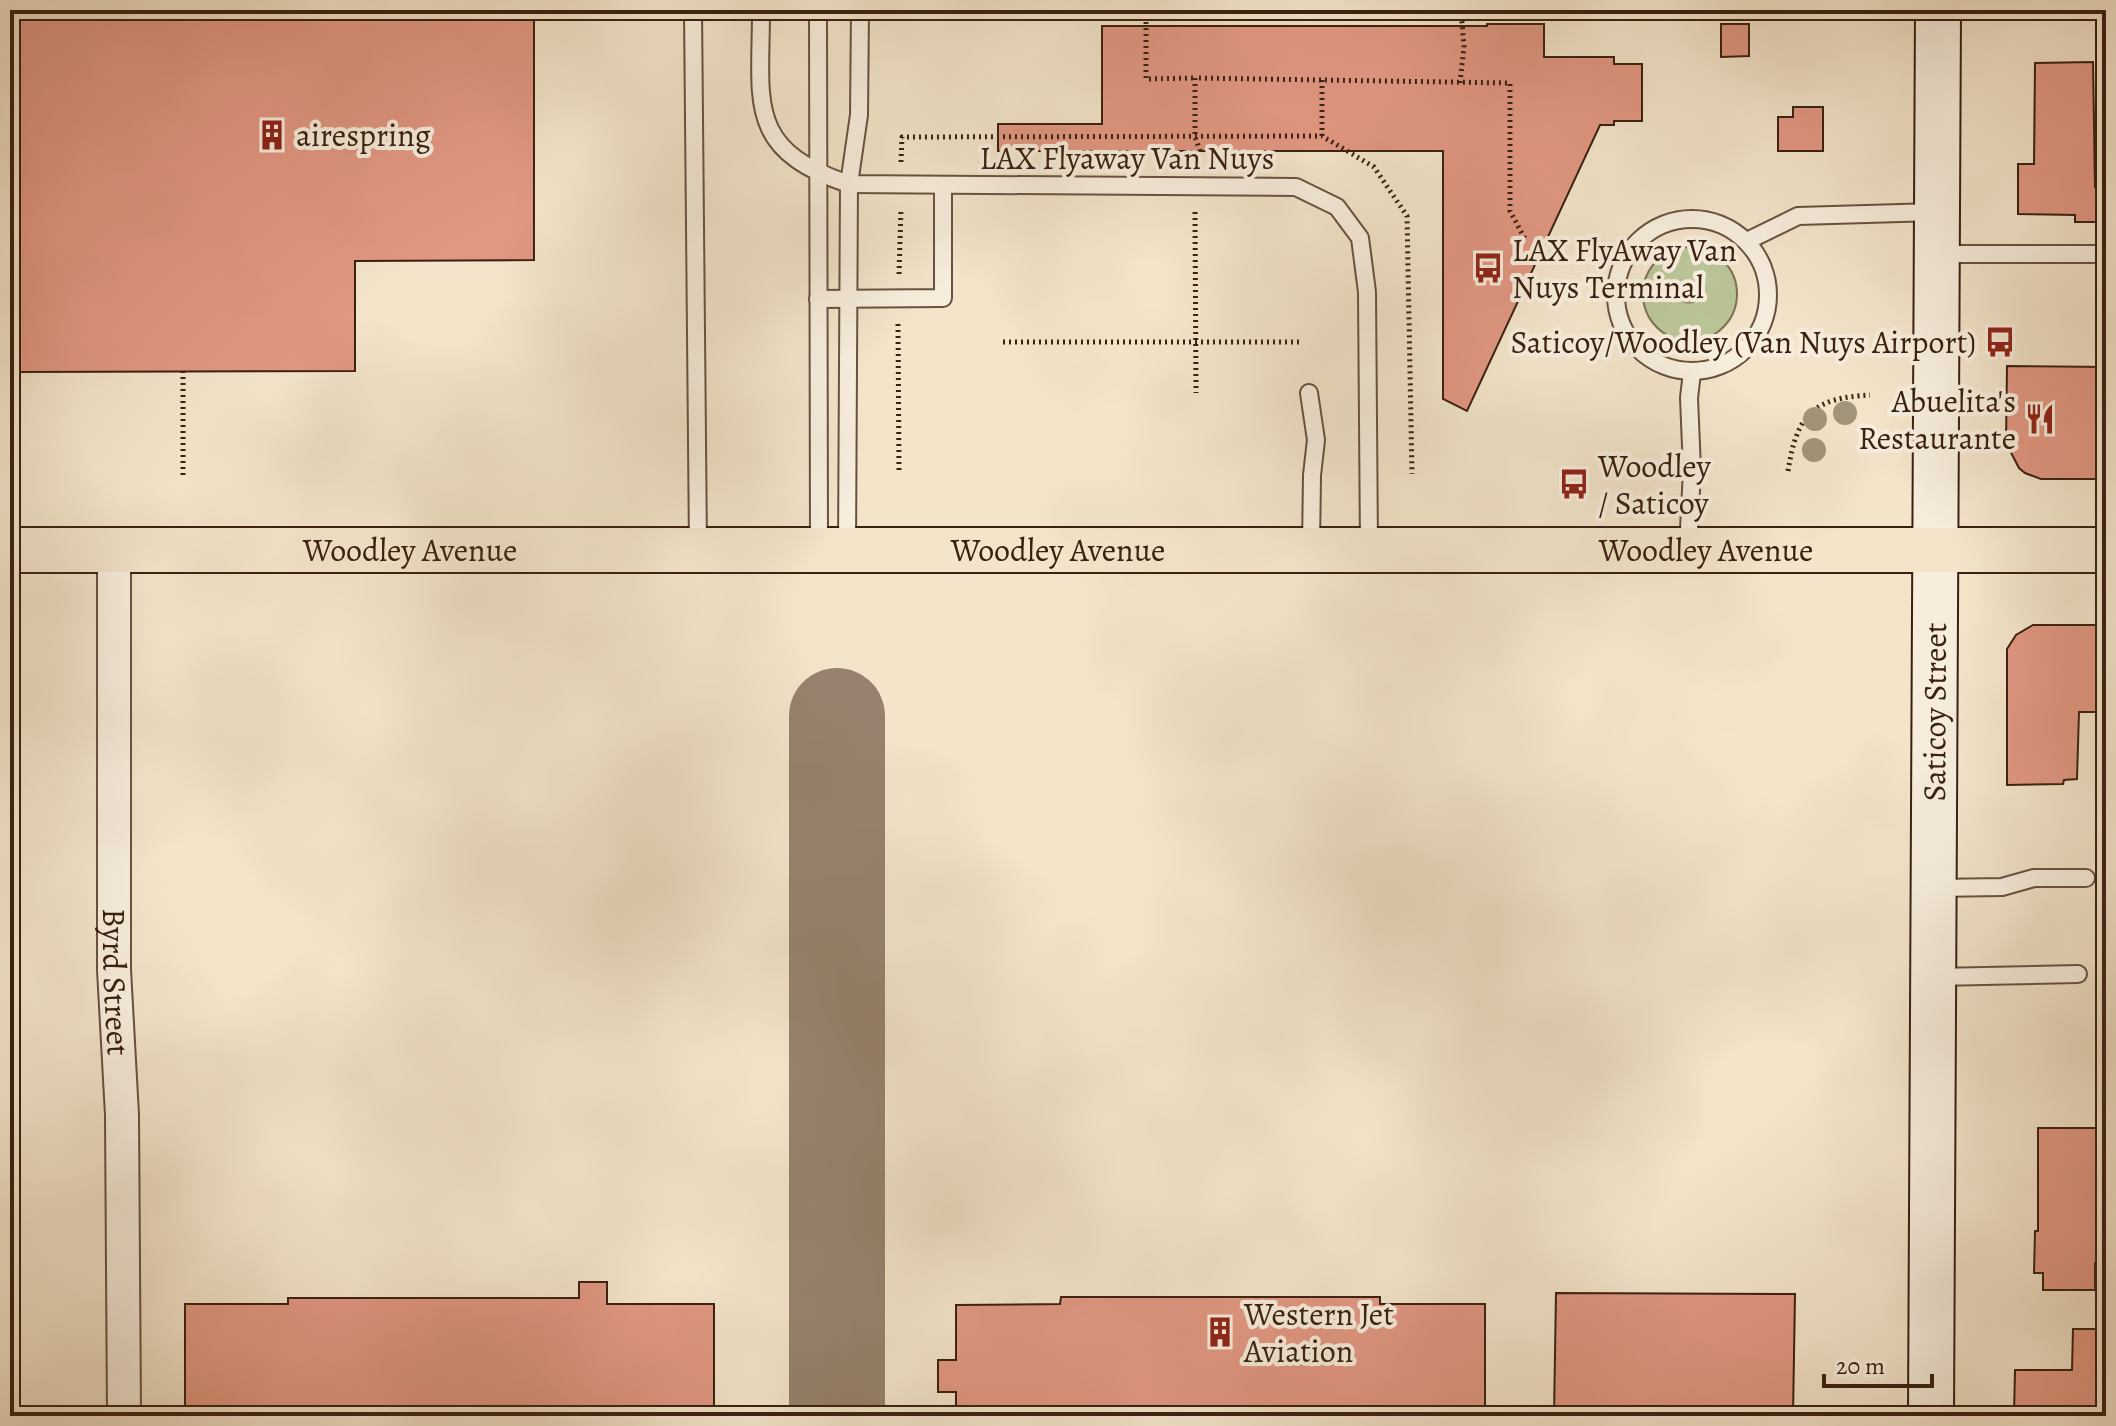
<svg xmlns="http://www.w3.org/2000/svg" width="2116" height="1426" font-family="Alegreya,serif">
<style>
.green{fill:#bac497;stroke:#7a7254;stroke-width:2}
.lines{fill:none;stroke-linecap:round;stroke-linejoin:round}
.taxiway{stroke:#96826e;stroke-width:96}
.building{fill:#e19782;stroke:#392111;stroke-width:2}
.service-casing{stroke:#68523f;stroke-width:20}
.minor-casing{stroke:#68523f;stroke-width:36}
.secondary-casing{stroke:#392111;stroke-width:48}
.primary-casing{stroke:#392111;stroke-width:48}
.path{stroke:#392111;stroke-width:5;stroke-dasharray:2 4;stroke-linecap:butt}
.service{stroke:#f7eddd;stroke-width:16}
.minor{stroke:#f7eddd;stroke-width:32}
.secondary{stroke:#f7eddd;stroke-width:44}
.primary{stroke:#f3e4ca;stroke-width:44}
.tree{fill:#a2947a}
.labels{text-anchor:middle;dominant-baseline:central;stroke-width:8;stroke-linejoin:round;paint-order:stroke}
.poi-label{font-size:32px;fill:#392111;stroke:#f7eddd;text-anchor:start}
.street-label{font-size:32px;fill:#392111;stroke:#f7eddd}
</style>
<rect width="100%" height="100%" fill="#f3e4ca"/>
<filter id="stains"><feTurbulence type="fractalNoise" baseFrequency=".0025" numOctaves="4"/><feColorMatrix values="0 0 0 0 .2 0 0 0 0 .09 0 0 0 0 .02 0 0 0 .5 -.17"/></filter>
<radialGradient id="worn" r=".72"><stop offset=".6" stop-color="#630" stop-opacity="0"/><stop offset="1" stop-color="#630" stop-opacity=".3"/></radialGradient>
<circle class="green" cx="1690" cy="294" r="47"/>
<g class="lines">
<polyline class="taxiway" points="837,716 837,1416"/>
</g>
<g class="building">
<polygon points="10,10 534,10 534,260 355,261 355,371 19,372 19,262 10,262"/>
<polygon points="1487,24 1544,24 1544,57 1614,57 1614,64 1642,64 1642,121 1614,121 1614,125 1600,125 1467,411 1443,399 1443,151 998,151 998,124 1102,124 1102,26 1487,26"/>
<polygon points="1721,24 1749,24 1749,56 1721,57"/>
<polygon points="2093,62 2095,187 2106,187 2106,222 2075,222 2075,215 2018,214 2018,164 2034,164 2035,63"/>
<polygon points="1793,107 1823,107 1823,151 1778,151 1778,117 1793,117"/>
<polygon points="2007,366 2106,367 2106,479 2041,479 2025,473 2019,468 2006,443"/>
<polygon points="2033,625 2106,625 2106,712 2079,712 2077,779 2064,780 2063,784 2007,785 2007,649 2016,635"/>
<polygon points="2038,1128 2106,1128 2106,1263 2095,1263 2095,1290 2043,1290 2043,1273 2034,1273 2035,1231 2038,1231"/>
<polygon points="579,1282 607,1282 607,1304 714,1304 714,1416 185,1416 185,1304 288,1304 288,1298 579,1298"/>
<polygon points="1556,1293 1795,1294 1793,1416 1554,1416"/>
<polygon points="1061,1297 1380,1297 1380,1304 1485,1304 1485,1416 956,1416 956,1392 938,1392 938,1360 956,1360 956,1305 1060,1304"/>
<polygon points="2073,1329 2106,1329 2106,1408 2042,1407 2042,1414 2014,1414 2015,1370 2072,1370"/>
</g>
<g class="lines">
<g class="service-casing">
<g id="service">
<polyline points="693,10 698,548"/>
<path d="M761,10C761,102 745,150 849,184L1296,187L1337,207L1360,238L1367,292L1369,547"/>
<polyline points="818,10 819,548"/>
<circle cx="1692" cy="295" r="76"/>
<polyline points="1747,241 1798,216 1935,212"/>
<polyline points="1940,254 2106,254"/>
<polyline points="818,299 943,298 943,186"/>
<polyline points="1309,393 1316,440 1312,475 1311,547"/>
<polyline points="847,548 849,184 859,115 860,10"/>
<polyline points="1688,549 1692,470 1689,398 1692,372"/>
<polyline points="1935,888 2002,887 2034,878 2086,878"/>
<polyline points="1935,977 2078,974"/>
</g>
</g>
<g class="minor-casing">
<g id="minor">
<path id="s1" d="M114,550V970L122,1115L124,1416"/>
</g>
</g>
<g class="secondary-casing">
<g id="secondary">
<path id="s2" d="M1931,1416L1938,10"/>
</g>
</g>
<g class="primary-casing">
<g id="primary">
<path id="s3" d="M10,550H2106"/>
</g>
</g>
<g class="path">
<polyline points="1146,10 1146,79 1195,78"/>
<polyline points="1322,80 1322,136"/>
<polyline points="1460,83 1464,47 1461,10"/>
<polyline points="901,162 902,137 1322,136 1374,167 1407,216 1412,474"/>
<polyline points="1198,163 1200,151 1195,137 1195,78 1510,83 1510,211 1526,241"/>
<polyline points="1195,212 1196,393"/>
<polyline points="899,274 901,208"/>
<polyline points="898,324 899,474"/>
<polyline points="1003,342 1299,342"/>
<polyline points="183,371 183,476"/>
<path d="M1788,471C1797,414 1813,398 1870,395"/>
</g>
<use href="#service" class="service"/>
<use href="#minor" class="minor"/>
<use href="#secondary" class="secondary"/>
<use href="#primary" class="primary"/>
</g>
<g class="tree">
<circle cx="1689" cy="292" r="12"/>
<circle cx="1845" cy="413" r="12"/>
<circle cx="1815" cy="419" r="12"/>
<circle cx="1814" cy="450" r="12"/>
</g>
<defs>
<g id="building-bare" transform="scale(2.4)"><path d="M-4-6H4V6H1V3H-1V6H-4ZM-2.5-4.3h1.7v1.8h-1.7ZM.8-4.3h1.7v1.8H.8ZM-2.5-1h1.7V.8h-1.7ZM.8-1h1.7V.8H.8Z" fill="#8f2418" stroke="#f7eddd" stroke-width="2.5" paint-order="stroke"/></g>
<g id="bus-bare" transform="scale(2.4)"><path d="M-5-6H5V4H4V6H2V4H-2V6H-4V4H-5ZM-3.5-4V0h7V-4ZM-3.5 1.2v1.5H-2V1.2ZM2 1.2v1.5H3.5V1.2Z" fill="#8f2418" stroke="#f7eddd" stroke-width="2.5" paint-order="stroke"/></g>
<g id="restaurant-bare" transform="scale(2.4)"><path d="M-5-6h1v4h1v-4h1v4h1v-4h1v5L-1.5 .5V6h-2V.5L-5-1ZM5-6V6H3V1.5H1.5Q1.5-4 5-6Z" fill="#8f2418" stroke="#f7eddd" stroke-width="2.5" paint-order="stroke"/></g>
</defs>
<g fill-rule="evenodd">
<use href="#building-bare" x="272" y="135"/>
<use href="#bus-bare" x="1488" y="268"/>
<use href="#bus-bare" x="2000" y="342"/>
<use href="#restaurant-bare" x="2040" y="419"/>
<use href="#bus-bare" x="1574" y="484"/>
<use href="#building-bare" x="1220" y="1332"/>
</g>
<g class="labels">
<g class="poi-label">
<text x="296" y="135">airespring</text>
<text x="1512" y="250">LAX FlyAway Van<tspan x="1512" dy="37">Nuys Terminal</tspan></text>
<text x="1976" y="342" text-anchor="end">Saticoy/Woodley (Van Nuys Airport)</text>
<text x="2016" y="401" text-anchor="end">Abuelita's<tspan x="2016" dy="37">Restaurante</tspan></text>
<text x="1598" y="466">Woodley<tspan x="1598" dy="37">/ Saticoy</tspan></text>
<text x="1244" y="1314">Western Jet<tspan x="1244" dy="37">Aviation</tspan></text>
</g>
<g class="street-label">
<text x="1127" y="158">LAX Flyaway Van Nuys</text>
<text stroke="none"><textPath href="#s3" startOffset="400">Woodley Avenue</textPath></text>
<text stroke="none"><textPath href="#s3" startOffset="1048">Woodley Avenue</textPath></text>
<text stroke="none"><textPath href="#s3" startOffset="1696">Woodley Avenue</textPath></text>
<text stroke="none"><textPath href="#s2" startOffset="704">Saticoy Street</textPath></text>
<text stroke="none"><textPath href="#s1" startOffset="432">Byrd Street</textPath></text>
</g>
</g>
<rect width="2116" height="1426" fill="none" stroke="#f3e4ca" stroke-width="40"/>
<rect x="12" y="12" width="2092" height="1402" fill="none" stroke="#392111" stroke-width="4"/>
<rect x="20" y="20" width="2076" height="1386" fill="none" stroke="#392111" stroke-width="2"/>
<path d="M1824 1374v12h108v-12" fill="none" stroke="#392111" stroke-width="4"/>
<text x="1836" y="1374" font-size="24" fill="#392111" stroke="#f7eddd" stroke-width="6" paint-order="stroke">20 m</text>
<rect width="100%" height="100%" filter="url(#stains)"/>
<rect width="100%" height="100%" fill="url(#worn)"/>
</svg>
